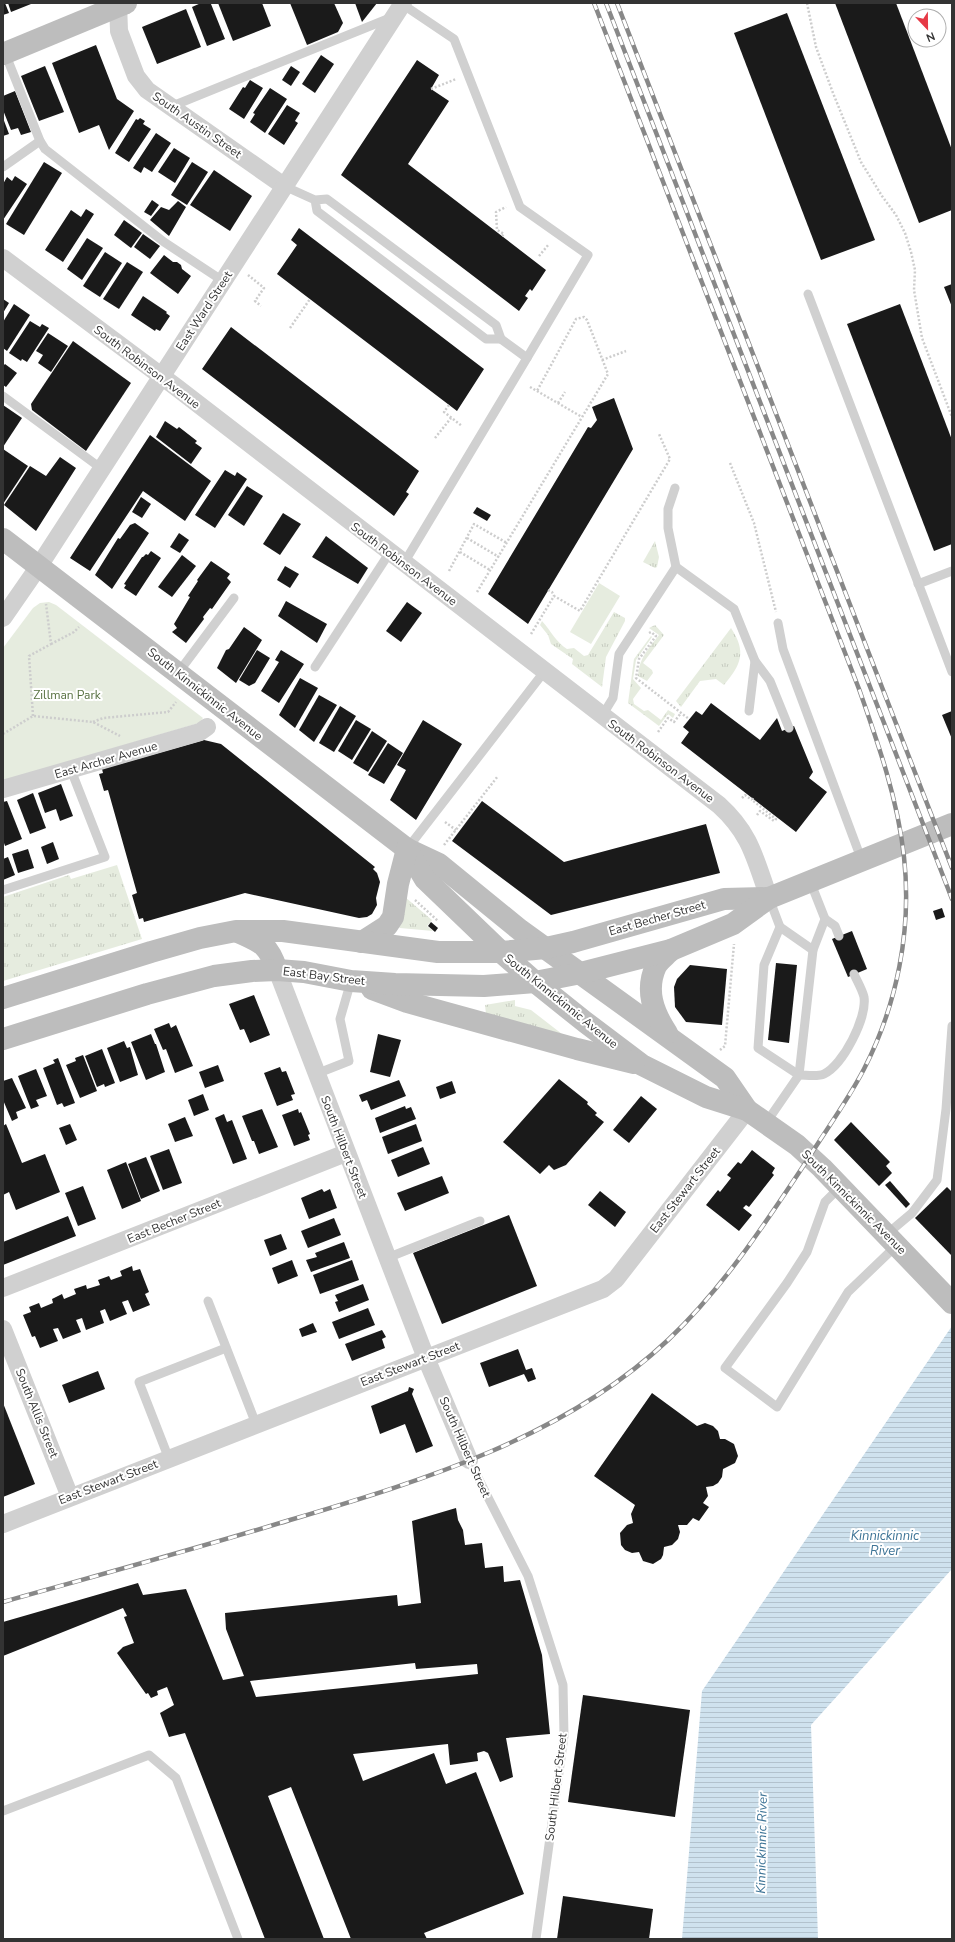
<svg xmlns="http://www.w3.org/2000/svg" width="955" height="1942" font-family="'Nunito Sans',sans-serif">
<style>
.grass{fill:url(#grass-tufts)}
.green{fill:#e6ecdf}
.water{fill:url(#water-rules)}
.building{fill:#1a1a1a;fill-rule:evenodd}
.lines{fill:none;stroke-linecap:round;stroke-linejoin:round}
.path{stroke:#cdcdcd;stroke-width:2.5;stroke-dasharray:2 2;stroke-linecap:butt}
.lane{stroke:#d0d0d0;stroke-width:9}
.street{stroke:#d0d0d0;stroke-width:18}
.secondary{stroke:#bdbdbd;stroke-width:22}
.rail-casing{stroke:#888;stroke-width:4.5}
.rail{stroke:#fff;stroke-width:3;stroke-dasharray:9;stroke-linecap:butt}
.labels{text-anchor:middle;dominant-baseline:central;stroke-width:4;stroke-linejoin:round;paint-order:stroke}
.street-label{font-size:12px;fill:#333;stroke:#fff}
.park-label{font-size:12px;fill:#56703f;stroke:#fff}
.water-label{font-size:13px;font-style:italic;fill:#3f7597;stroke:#fff}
</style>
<defs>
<pattern id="grass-tufts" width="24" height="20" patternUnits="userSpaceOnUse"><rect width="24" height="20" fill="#e6ecdf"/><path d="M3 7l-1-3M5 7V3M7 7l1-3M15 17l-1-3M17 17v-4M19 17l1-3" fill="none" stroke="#c6cbc0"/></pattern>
<pattern id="water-rules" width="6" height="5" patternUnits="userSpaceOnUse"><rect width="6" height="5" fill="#cfe2ee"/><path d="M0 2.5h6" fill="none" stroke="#b2c2cd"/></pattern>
</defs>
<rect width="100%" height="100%" fill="#fff"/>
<g class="grass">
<polygon points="655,541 659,557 657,567 655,568 643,562"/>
<path d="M614,612L625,618V621L606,657L602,687L572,664L573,659L551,644L548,635L540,625L542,621C551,631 556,642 567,649L574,648L584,656L588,655Z"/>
<path d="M655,625L664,635L643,663L652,670L653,673L647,681L638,676C639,658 649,648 659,635L649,628Z"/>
<path d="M731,628C747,652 741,665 724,685L716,679L700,681L681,707L676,701Z"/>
<polygon points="651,636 652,637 636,660 633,679 641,688 633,699 634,704 644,711 648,710 661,720 668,710 675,714 673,718 668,714 659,726 628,703 634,659"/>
<polygon points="117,865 142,939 3,981 3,897 69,875 71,879"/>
<polygon points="405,897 432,920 427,926 433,931 400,928 397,926"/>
<polygon points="515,1000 515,1006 531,1010 562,1034 486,1014 485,1005"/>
</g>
<g class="green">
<polygon points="599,583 620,596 591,644 570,632"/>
<polygon points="49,602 56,605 203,718 199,723 3,781 3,648 33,608 40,603"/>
</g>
<polygon class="water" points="952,1326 952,1569 811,1725 818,1939 682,1939 702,1691"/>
<g class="building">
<polygon points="3,3 5,3 9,13 3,15"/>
<polygon points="8,3 31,3 31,4 11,12"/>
<polygon points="201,3 211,4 225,39 207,46 192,7"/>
<polygon points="218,3 262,3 271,26 233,41"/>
<polygon points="290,3 334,3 343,23 338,32 307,45"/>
<polygon points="355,3 377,3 362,22"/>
<polygon points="835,3 896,3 952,150 952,210 919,223"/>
<polygon points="186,9 201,47 157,64 142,27"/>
<polygon points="787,13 875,240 821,260 734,33"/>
<polygon points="96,45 117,99 134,111 109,150 99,125 79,133 52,63"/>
<polygon points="321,55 334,64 315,93 302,84"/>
<polygon points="417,60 439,75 431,89 449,101 408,164 546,270 532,291 530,289 525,296 528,298 519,311 341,175"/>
<polygon points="45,66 64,112 39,121 21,76"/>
<polygon points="291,66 300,72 291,86 282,80"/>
<polygon points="250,80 263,88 244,119 229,109 243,87 245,88"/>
<polygon points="270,88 287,99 265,133 250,122 255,114 253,113"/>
<polygon points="15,91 31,132 21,135 18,128 11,130 3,110 3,96"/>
<polygon points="287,105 300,113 295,121 298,123 284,145 268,134"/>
<polygon points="3,118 9,134 3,136"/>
<polygon points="140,118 145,121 143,124 151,129 129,162 115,153 136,119 138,120"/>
<polygon points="156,133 171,143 152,172 144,167 141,173 133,168"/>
<polygon points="174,148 190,158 175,183 158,172"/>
<polygon points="44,162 62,173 24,235 6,224"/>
<polygon points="192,162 208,172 187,205 171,195"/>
<polygon points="214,170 252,196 230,231 190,205"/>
<polygon points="15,176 27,184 3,220 3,184 7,177 12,181"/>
<polygon points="152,200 159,205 151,216 144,212"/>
<polygon points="178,201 186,207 169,236 150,220 161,207 169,210"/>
<polygon points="86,209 94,214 63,262 45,250 71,210 81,217"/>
<polygon points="124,220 142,233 131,248 114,235"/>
<polygon points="299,228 484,369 457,411 277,274 297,245 291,240"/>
<polygon points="143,234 160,246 150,259 134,247"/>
<polygon points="87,238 103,248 82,280 67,269"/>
<polygon points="105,252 122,263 100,297 83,286"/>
<polygon points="164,255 173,262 177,262 181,265 182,269 191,276 178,294 150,273"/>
<polygon points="127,262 143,272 119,309 103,299"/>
<polygon points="952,284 952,307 944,287"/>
<polygon points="143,296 167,312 166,313 170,316 160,331 156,329 155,331 131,315"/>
<polygon points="3,299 9,303 3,313"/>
<polygon points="14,304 30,315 7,351 3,348 3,322"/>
<polygon points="900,304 952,440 952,544 934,551 847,324"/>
<polygon points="30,321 40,327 42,324 49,328 27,362 22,359 21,361 9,353"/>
<polygon points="231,327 419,471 406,492 409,494 394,516 202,369"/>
<polygon points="48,333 68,346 51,372 38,363 43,355 36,351"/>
<polygon points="73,341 131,383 86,451 32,410 31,404"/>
<polygon points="5,364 17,373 6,387 3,385 3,366"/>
<polygon points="614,398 633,449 528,624 488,594 588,427 591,428 597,420 592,407"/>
<polygon points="3,405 22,418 3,447"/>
<polygon points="165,421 177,429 179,427 197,441 195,443 202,448 191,464 156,437"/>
<polygon points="150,435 211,481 185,521 143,491 90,571 70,558"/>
<polygon points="3,449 28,466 3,504"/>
<polygon points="60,457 76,468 36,531 4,505 30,466 46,476"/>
<polygon points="225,470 235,476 237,472 247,479 215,528 195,515"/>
<polygon points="247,486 263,496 244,526 228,515"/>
<polygon points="141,497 151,504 142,518 132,512"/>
<polygon points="477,507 491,515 487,521 473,513"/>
<polygon points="283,513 301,524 280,555 263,544"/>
<polygon points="135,523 149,533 112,589 95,575 118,538 120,539 130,525"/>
<polygon points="179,533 189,540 180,553 170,547"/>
<polygon points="326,536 368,568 358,584 312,557"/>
<polygon points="151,551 161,558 136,596 124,588 126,585 124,584 142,557 143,557 146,554 148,555"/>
<polygon points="182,555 196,566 172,597 158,587"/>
<polygon points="211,561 230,574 227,578 231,582 212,609 210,608 203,617 204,619 186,643 172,632 177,628 174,624 190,597 188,596 198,581 197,580"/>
<polygon points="285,566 299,574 290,588 277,580"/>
<polygon points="286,601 327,624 317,643 278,616"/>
<polygon points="407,602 422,613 401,642 386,631"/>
<polygon points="244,627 262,640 236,683 217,668 226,650 229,649"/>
<polygon points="257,650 270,658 255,683 249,686 239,680"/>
<polygon points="281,650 304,664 279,703 261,691 279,662 275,660"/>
<polygon points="300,678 318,688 295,728 279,715"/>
<polygon points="319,695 337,705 314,742 299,730"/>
<polygon points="711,703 760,740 777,718 782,731 794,726 813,772 809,778 827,792 796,832 681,743 689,732 683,727 696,711 702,715"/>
<polygon points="340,706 356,716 334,752 319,743"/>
<polygon points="952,711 952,739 942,715"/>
<polygon points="356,720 371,729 352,760 338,751"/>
<polygon points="423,720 462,744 416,820 390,800 406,770 397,765"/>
<polygon points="372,731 387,741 368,772 353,763"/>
<polygon points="204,740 221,744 375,867 373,869 377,873 380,882 376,898 377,905 372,914 367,917 359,918 245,893 144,922 143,918 139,919 132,895 137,893 108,790 104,791 99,774 103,773 102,769"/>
<polygon points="388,743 403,753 384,784 368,775"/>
<polygon points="61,784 73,816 60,821 56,809 45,813 38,793"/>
<polygon points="33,793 46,828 30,834 17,800"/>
<polygon points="7,801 22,839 5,846 3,840 3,802"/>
<polygon points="482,801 564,862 706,824 720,873 551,915 452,841"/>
<polygon points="53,842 59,859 47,864 41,847"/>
<polygon points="28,849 34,868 18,873 12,854"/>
<polygon points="8,857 15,875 3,880 3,859"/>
<polygon points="942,908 945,917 936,920 933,911"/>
<polygon points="431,922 438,928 435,932 428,926"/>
<polygon points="852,931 867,969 848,977 832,939"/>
<polygon points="776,963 797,965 789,1043 768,1040"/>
<polygon points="690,965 727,969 722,1025 686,1022 675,1007 674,987 677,979"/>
<polygon points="254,995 270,1035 250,1043 244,1029 240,1030 229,1004"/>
<polygon points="169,1023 171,1028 176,1025 193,1066 175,1073 166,1049 163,1050 154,1029"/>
<polygon points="151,1034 155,1044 156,1044 165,1072 146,1080 131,1042"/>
<polygon points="378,1034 401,1040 390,1077 370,1072"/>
<polygon points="124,1041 127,1048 130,1047 138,1075 120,1082 107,1048"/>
<polygon points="102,1049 115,1083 105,1087 104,1084 97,1087 85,1056"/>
<polygon points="83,1055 97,1091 80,1098 66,1065 76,1061 75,1058"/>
<polygon points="58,1058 75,1103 64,1107 62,1103 57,1105 43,1068 55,1063 53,1060"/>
<polygon points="218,1065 224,1081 205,1088 199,1072"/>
<polygon points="280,1067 282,1072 286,1071 295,1094 291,1095 293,1100 277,1106 264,1073"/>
<polygon points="36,1069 47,1096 36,1100 39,1106 31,1109 18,1076"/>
<polygon points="12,1078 26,1108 16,1112 18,1118 12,1121 3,1100 3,1081"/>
<polygon points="559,1079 588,1102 587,1104 597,1113 595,1115 604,1122 566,1165 554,1170 549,1165 540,1174 503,1142"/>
<polygon points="399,1080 406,1096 371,1110 367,1100 362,1102 359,1095"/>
<polygon points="452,1081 456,1093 440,1099 436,1087"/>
<polygon points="203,1094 209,1110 194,1116 188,1100"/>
<polygon points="641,1096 657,1109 629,1143 613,1130"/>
<polygon points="405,1106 406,1109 411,1107 416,1119 380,1133 375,1118"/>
<polygon points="262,1109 278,1147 259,1154 254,1141 252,1141 242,1116"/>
<polygon points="298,1109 299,1113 301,1112 310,1134 308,1135 310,1140 294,1146 282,1115"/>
<polygon points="224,1114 227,1122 232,1120 247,1159 233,1164 215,1118"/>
<polygon points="185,1117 193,1136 175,1142 168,1124"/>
<polygon points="851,1122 890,1162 886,1166 892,1173 879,1186 834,1140"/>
<polygon points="6,1124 22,1163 45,1154 60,1192 16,1210 9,1192 3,1195 3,1126"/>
<polygon points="70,1124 77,1140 66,1145 59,1128"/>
<polygon points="416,1124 422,1141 388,1154 382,1137"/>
<polygon points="423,1147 430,1164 398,1177 391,1160"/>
<polygon points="169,1149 182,1183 163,1190 150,1156"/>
<polygon points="752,1150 775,1168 772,1173 774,1175 749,1207 746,1205 743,1208 752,1215 739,1231 706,1205 718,1190 720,1192 731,1178 727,1175 738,1162 741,1164"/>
<polygon points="146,1157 160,1191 141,1199 128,1164"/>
<polygon points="126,1162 141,1201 122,1209 107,1170"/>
<polygon points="442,1176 449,1193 405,1211 397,1193"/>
<polygon points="890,1181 910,1204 906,1208 885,1185"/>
<polygon points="83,1186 96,1219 78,1226 65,1193"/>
<polygon points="947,1187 952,1192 952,1256 915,1218"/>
<polygon points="322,1189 324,1192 330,1189 337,1208 309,1219 301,1198"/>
<polygon points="600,1191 626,1212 615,1227 588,1205"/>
<polygon points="509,1215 537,1286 442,1324 413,1253"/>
<polygon points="68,1216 76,1236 3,1265 3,1242"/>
<polygon points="334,1218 341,1235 308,1248 301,1231"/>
<polygon points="281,1234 287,1249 270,1256 264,1240"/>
<polygon points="344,1242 350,1258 311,1272 306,1260 317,1257 315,1253"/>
<polygon points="292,1260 298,1276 278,1284 272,1268"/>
<polygon points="352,1260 359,1280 320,1294 313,1275"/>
<polygon points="132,1266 133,1271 140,1269 149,1292 145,1294 150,1305 133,1312 128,1300 122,1302 127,1314 110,1321 105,1309 100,1311 104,1323 86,1330 82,1318 76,1320 81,1332 63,1339 58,1328 53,1329 58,1341 40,1348 35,1336 32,1337 23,1315 31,1312 29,1307 39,1303 41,1308 53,1303 52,1299 62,1294 64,1299 76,1294 74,1289 86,1285 87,1289 100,1285 98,1280 109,1276 111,1280 122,1276 120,1271"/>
<polygon points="363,1284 369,1300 339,1312 335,1302 338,1301 335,1295"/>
<polygon points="368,1308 375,1325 339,1339 332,1322"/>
<polygon points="313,1323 317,1332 302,1337 299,1329"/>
<polygon points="382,1330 386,1337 382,1339 385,1348 352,1361 345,1344"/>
<polygon points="518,1349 526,1370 532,1368 536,1379 528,1382 524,1374 489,1387 480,1363"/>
<polygon points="98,1371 105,1389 69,1403 62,1385"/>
<polygon points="409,1387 414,1389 412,1394 433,1446 416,1453 405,1424 380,1434 371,1406 408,1391"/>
<polygon points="652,1393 697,1426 705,1423 713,1426 718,1431 720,1439 725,1439 734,1444 738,1456 735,1463 723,1469 722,1477 718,1483 713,1486 706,1487 708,1496 703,1503 709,1507 699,1521 693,1518 687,1525 678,1525 680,1532 678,1539 672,1545 664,1547 663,1555 661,1559 653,1564 643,1561 639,1552 632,1553 625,1550 621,1545 620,1533 627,1525 633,1523 631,1514 635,1505 594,1476"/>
<polygon points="3,1403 35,1484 3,1497"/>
<path d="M456,1508L458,1520L463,1530L465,1545L482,1543L485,1568L503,1566L504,1582L520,1580L542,1655L550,1734L506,1738L513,1777L500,1782L488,1753L484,1751L477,1753L478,1761L450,1765L448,1744L353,1754L363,1781L434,1753L446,1784L476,1772L524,1894L424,1933L427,1939H351L291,1787L268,1796L324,1939H265L185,1733L169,1737L160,1713L174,1705L167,1687L157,1691L158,1695L151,1698L148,1693L146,1694L117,1653L123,1647L134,1643L124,1617L127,1616L123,1608L3,1656V1622L138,1583L143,1595L186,1589L223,1680L244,1676L226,1629L225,1613L397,1595L398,1606L421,1603L412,1521ZM415,1663L416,1669L477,1664L478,1674L256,1697L250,1681Z"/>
<polygon points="583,1695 690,1710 675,1817 568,1802"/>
<polygon points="563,1896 653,1909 649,1939 557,1939"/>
</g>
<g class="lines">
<g class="path">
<polyline points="807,3 816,47 833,93 861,162 882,196 896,215 905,233 911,252 915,270 914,290 922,338 952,417"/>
<polyline points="431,89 456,79"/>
<polyline points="502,236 504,234 497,230 496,212 506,207"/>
<polyline points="539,256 549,244"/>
<polyline points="248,275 264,288 255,301 261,306"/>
<polyline points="290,328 310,299"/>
<polyline points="602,360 626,351"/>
<polyline points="530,387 582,417"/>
<polyline points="558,403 565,392"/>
<polyline points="449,405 444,412 462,426"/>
<polyline points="435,438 451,418"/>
<polyline points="730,463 754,523 776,612"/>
<polyline points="467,538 499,557"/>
<polyline points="460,552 490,570"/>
<polyline points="449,571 474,524 507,543"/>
<polyline points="548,590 552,592 554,596"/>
<polyline points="477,592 608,374 587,320 584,317 576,319 537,391"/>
<polyline points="649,633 651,632 656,636 639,659 636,678 689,719"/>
<polyline points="531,634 554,596 580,611 670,459 659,434"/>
<polyline points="51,644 74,632 79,627"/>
<polyline points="33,716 29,656 51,644 46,604"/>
<polyline points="93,722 103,718 168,712 176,702"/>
<polyline points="658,732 668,718 674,722 681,713"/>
<polyline points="3,734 33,716 93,722 120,736"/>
<polyline points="742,798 745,795 752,800"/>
<polyline points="753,798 752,800 776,819 774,821 760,811 757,815"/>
<polyline points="445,822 456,830"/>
<polyline points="444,845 498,776"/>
<polyline points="415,900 438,921"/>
<polyline points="720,1050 725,1046 734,944"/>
</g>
<g class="lane">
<polyline points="402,4 454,39 520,207 588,255 527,358"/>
<polyline points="5,53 40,141 45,149 164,242 223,281"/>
<polyline points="170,107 390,18"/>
<polyline points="3,167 40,141"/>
<polyline points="284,186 315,200 327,199 496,325 501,339 486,339 317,211 315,200"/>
<polyline points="808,294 952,672"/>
<polyline points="3,396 102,469"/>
<polyline points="404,563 527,358 501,339"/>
<polyline points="676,567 734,609 755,661 770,681 789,728"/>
<polyline points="918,584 952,571"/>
<polyline points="778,623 783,649 862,861"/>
<polyline points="315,667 390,552"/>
<polyline points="178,673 234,598"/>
<polyline points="749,711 755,661"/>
<polyline points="602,716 613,698 619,654 676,567 668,528 668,509 675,488"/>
<polyline points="407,849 544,672"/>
<path d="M810,881L825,919L813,950L799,1075C806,1075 818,1077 824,1074C843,1065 867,1018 864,997C862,989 857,981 854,974"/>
<polyline points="3,890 105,857 71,770"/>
<polyline points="825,919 835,926 839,936"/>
<polyline points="780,927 813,950"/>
<polyline points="316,1074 349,1061 340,1019 351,981"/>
<polyline points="766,1123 799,1075 758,1048 764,965 780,927 769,898"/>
<polyline points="840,1187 825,1202 807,1252 787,1283 725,1368 777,1407 848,1292 897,1245"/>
<polyline points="887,1234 912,1213 937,1180 946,1109 952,1026"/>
<polyline points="387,1258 480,1221"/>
<polyline points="208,1301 256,1424"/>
<polyline points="169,1459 139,1382 226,1348"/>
<polyline points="469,1460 528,1576 563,1685 564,1736 536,1939"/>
<polyline points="3,1811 149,1755 176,1778 238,1939"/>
</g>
<g class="street">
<polyline points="118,3 119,31 136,76 147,90 284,186"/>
<path d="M3,258L176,387L719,805C751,834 755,859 769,898"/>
<polyline points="3,618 39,566 403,3"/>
<polyline points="3,789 200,732 207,727"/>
<polyline points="277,970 426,1358 469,1460"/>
<polyline points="3,1288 346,1153"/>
<polyline points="3,1329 70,1497"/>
<polyline points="3,1524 603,1289 616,1279 747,1110"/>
</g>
<g class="secondary">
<polyline points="3,54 126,3"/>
<polyline points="3,539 407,849 439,864 520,930 725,1078 747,1110"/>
<polyline points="407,849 425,879 501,952 535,982 585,1022 642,1065 706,1097 747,1110 797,1145 822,1168 952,1303"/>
<path d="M238,932C262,943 268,944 277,970"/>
<polyline points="362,942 387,926 393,917 398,884 407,849"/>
<polyline points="372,989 407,1002 577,1049 634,1063"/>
<polyline points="3,998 151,952 200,938 236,931 283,931 438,952 501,952 546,948 573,942 724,899 769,898"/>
<path d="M667,1033C653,1012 645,990 656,966C659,960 667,955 671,950"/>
<polyline points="3,1039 147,994 214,976 252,971 277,970 304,972 351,981 395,984 484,986 535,982 581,973 671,950 733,924 769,898 952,824"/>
</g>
<g class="rail-casing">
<g id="rail">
<polyline points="606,3 952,899"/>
<polyline points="617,3 952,868"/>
<path d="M3,1602C99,1575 195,1549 290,1520C424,1480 564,1438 668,1340C723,1288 764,1225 806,1162C825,1131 847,1102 864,1069C897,1005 912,930 904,857C898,800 878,743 859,689L594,3"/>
</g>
</g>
<use href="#rail" class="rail"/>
</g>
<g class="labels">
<g class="street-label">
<text transform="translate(197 125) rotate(35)">South Austin Street</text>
<text transform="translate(204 311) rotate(-57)">East Ward Street</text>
<text transform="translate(147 367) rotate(37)">South Robinson Avenue</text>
<text transform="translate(404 564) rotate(37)">South Robinson Avenue</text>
<text transform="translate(205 694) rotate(38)">South Kinnickinnic Avenue</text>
<text transform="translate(106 760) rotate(-16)">East Archer Avenue</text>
<text transform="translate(661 761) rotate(37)">South Robinson Avenue</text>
<text transform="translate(657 918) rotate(-16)">East Becher Street</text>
<text transform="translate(324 976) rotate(7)">East Bay Street</text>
<text transform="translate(561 1001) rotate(39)">South Kinnickinnic Avenue</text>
<text transform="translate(344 1147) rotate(69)">South Hilbert Street</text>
<text transform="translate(685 1190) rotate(-52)">East Stewart Street</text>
<text transform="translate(854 1202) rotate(45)">South Kinnickinnic Avenue</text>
<text transform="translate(174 1221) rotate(-22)">East Becher Street</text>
<text transform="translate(410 1364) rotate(-21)">East Stewart Street</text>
<text transform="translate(37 1413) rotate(68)">South Allis Street</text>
<text transform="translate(465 1447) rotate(66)">South Hilbert Street</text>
<text transform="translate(108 1482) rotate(-21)">East Stewart Street</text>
<text transform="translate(556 1787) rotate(-83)">South Hilbert Street</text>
</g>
<g class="park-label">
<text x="67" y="695">Zillman Park</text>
</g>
<g class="water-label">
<text x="885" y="1536">Kinnickinnic<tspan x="885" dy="15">River</tspan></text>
<text transform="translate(762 1843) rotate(-89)">Kinnickinnic River</text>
</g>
</g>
<rect width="955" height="1942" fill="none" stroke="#333333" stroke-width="8"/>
<g transform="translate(927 28) rotate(158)"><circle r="19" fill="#ffffff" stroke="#adadad"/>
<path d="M0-3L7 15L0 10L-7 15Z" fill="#e63946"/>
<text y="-6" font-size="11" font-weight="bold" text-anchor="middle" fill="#333333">N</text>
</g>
</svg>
